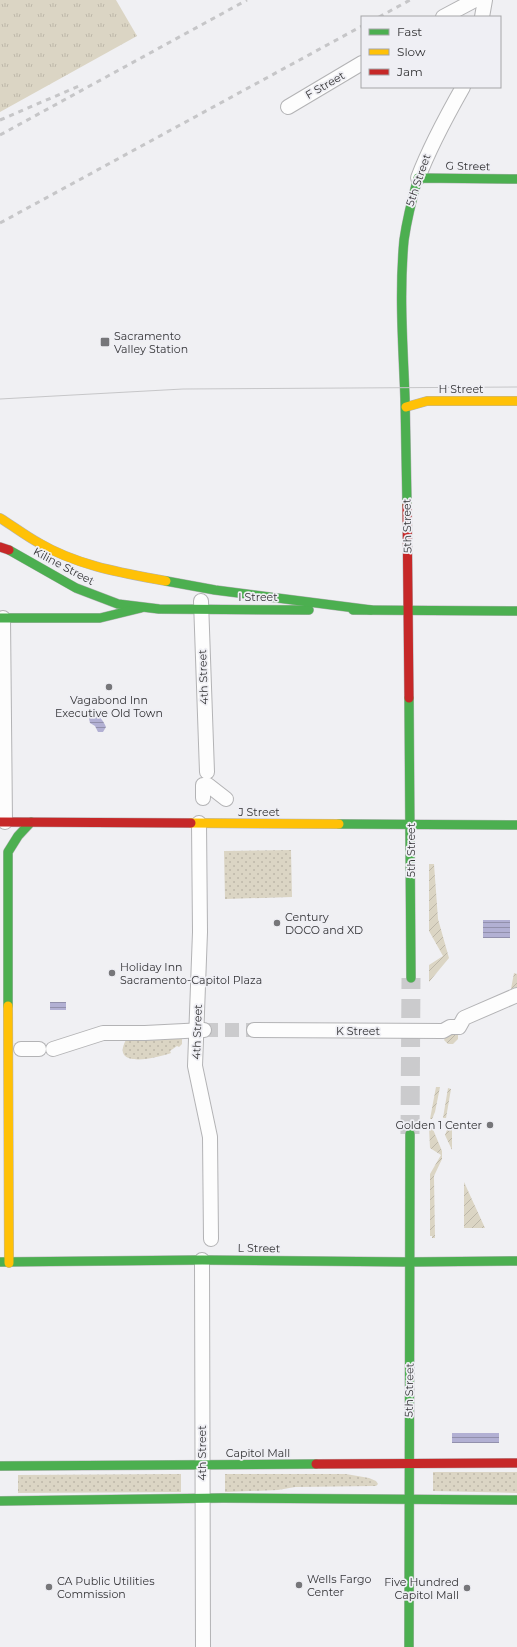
<svg xmlns="http://www.w3.org/2000/svg" width="517" height="1647" font-family="Montserrat,sans-serif">
<style>
.grass{fill:url(#grass-dots)}
.park{fill:url(#park-tufts)}
.garden{fill:url(#garden-furrows)}
.water{fill:url(#water-rules)}
.lines{fill:none;stroke-linecap:round;stroke-linejoin:round}
.street-tunnel{stroke:#cbcbcd;stroke-width:14;stroke-dasharray:14 7;stroke-linecap:butt}
.secondary-tunnel{stroke:#cbcbcd;stroke-width:19;stroke-dasharray:19 10;stroke-linecap:butt}
.street-casing{stroke:#b3b3b5;stroke-width:16}
.fast-casing{stroke:#b3b3b5;stroke-width:10}
.slow-casing{stroke:#b3b3b5;stroke-width:10}
.jam-casing{stroke:#b3b3b5;stroke-width:10}
.street{stroke:#fdfdfd;stroke-width:14}
.fast{stroke:#4caf50;stroke-width:9}
.slow{stroke:#ffc107;stroke-width:9}
.jam{stroke:#c62828;stroke-width:9}
.tram{stroke:#c6c6c8;stroke-width:1}
.rail{stroke:#c6c6c8;stroke-width:3;stroke-dasharray:5 5;stroke-linecap:butt}
.poi-dot{fill:#767679;stroke:#efeff4;stroke-width:1.5}
.labels{text-anchor:middle;dominant-baseline:central;stroke-width:3.5;stroke-linejoin:round;paint-order:stroke}
.street-label{font-size:11px;fill:#353537;stroke:#efeff4}
.poi-label{font-size:11px;fill:#353537;stroke:#efeff4;text-anchor:start}
</style>
<defs>
<pattern id="grass-dots" width="8" height="8" patternUnits="userSpaceOnUse"><rect width="8" height="8" fill="#dbd5c4"/><path d="M2 2h.1M6 6h.1" fill="none" stroke="#bdb7a9" stroke-width="1.8" stroke-linecap="round"/></pattern>
<pattern id="park-tufts" width="24" height="20" patternUnits="userSpaceOnUse"><rect width="24" height="20" fill="#dbd5c4"/><path d="M3 7l-1-3M5 7V3M7 7l1-3M15 17l-1-3M17 17v-4M19 17l1-3" fill="none" stroke="#bdb7a9"/></pattern>
<pattern id="garden-furrows" width="10" height="10" patternUnits="userSpaceOnUse"><rect width="10" height="10" fill="#dbd5c4"/><path d="M-1 1l2-2M0 10L10 0M9 11l2-2" fill="none" stroke="#bdb7a9"/></pattern>
<pattern id="water-rules" width="6" height="5" patternUnits="userSpaceOnUse"><rect width="6" height="5" fill="#b2b0d3"/><path d="M0 2.5h6" fill="none" stroke="#9290ac"/></pattern>
</defs>
<rect width="100%" height="100%" fill="#f0f0f3"/>
<g class="grass">
<polygon points="291,850 292,897 225,899 224,851"/>
<path d="M182,1036V1044L179,1047L177,1046L170,1051L171,1053C157,1058 108,1070 127,1038Z"/>
<polygon points="433,1472 517,1472 517,1493 433,1491"/>
<polygon points="181,1474 181,1492 18,1493 18,1475"/>
<polygon points="225,1474 346,1474 369,1478 376,1481 378,1484 376,1486 295,1487 278,1490 225,1492"/>
</g>
<polygon class="park" points="0,0 116,0 137,36 0,112"/>
<g class="garden">
<polygon points="429,864 434,864 438,919 449,958 429,982 429,965 443,956 429,931"/>
<polygon points="514,973 517,974 517,987 511,989"/>
<polygon points="447,1034 458,1034 458,1039 453,1044 448,1044 444,1040"/>
<polygon points="436,1087 440,1087 435,1112 432,1119 430,1119"/>
<polygon points="448,1088 451,1089 446,1118 443,1118"/>
<polygon points="432,1127 442,1151 442,1159 434,1176 435,1238 432,1238 432,1236 430,1236 430,1174 441,1155 430,1148 429,1128"/>
<polygon points="447,1130 452,1130 452,1150 445,1135"/>
<polygon points="464,1182 485,1228 464,1228"/>
</g>
<g class="water">
<path d="M90,711C97,714 103,719 106,727L103,732H98L95,726L90,723L88,714Z"/>
<rect x="483" y="920" width="27" height="18"/>
<rect x="50" y="1002" width="16" height="8"/>
<rect x="452" y="1433" width="47" height="10"/>
</g>
<g class="lines">
<polyline class="street-tunnel" points="204,1030 254,1030"/>
<polyline class="secondary-tunnel" points="410,1134 411,978"/>
<g class="street-casing">
<g id="street">
<polyline points="443,17 475,0"/>
<polyline points="482,17 485,0"/>
<polyline points="288,107 362,63"/>
<path d="M418,178C430,146 446,117 463,87"/>
<polyline points="201,601 207,772"/>
<polyline points="3,618 5,822"/>
<polyline points="203,798 203,785 208,785 226,799"/>
<polyline points="199,823 200,932 195,1066 210,1137 211,1239"/>
<polyline points="254,1030 443,1031 450,1027 459,1027 464,1018 517,995"/>
<polyline points="21,1049 39,1049"/>
<polyline points="53,1049 103,1033 145,1033 204,1030"/>
<polyline points="202,1260 203,1647"/>
</g>
</g>
<g class="fast-casing">
<g id="fast">
<path d="M407,505C406,469 406,434 405,398C403,346 399,293 404,240C407,219 412,199 418,178L517,179"/>
<polyline points="9,550 76,588 118,604 159,609 309,610"/>
<polyline points="166,581 215,590 371,610"/>
<polyline points="353,610 517,611"/>
<polyline points="0,618 100,618 141,608"/>
<polyline points="409,698 411,978"/>
<polyline points="339,824 517,825"/>
<polyline points="8,1006 8,852 18,836 31,822"/>
<polyline points="0,1262 202,1260 410,1262 517,1261"/>
<polyline points="0,1466 316,1464"/>
<polyline points="0,1501 223,1498 517,1500"/>
<polyline points="409,1647 410,1134"/>
</g>
</g>
<g class="slow-casing">
<g id="slow">
<polyline points="406,407 427,401 517,401"/>
<path d="M0,518C13,526 26,536 39,543C78,566 123,573 166,581"/>
<polyline points="191,823 339,824"/>
<polyline points="8,1006 9,1263"/>
</g>
</g>
<g class="jam-casing">
<g id="jam">
<polyline points="407,505 409,698"/>
<polyline points="0,547 9,550"/>
<polyline points="0,822 191,823"/>
<polyline points="316,1464 517,1463"/>
</g>
</g>
<use href="#street" class="street"/>
<use href="#fast" class="fast"/>
<use href="#slow" class="slow"/>
<use href="#jam" class="jam"/>
<polyline class="tram" points="0,399 183,389 517,387"/>
<g class="rail">
<polyline points="379,17 410,0"/>
<polyline points="0,120 79,86"/>
<polyline points="0,135 247,0"/>
<polyline points="0,223 362,26"/>
</g>
</g>
<g class="poi-dot">
<rect x="100" y="337" width="10" height="10" rx="2"/>
<circle cx="109" cy="687" r="4"/>
<circle cx="277" cy="923" r="4"/>
<circle cx="112" cy="973" r="4"/>
<circle cx="490" cy="1125" r="4"/>
<circle cx="299" cy="1585" r="4"/>
<circle cx="49" cy="1587" r="4"/>
<circle cx="467" cy="1588" r="4"/>
</g>
<g class="labels">
<g class="street-label">
<text transform="translate(325 85) rotate(-30)">F Street</text>
<text transform="translate(468 166) rotate(1)">G Street</text>
<text transform="translate(418 180) rotate(-71)">5th Street</text>
<text x="461" y="389">H Street</text>
<text transform="translate(407 526) rotate(-91)">5th Street</text>
<text transform="translate(64 566) rotate(28)">Kiline Street</text>
<text x="258" y="597">I Street</text>
<text transform="translate(203 677) rotate(-92)">4th Street</text>
<text x="259" y="812">J Street</text>
<text transform="translate(411 850) rotate(-90)">5th Street</text>
<text x="358" y="1031">K Street</text>
<text transform="translate(197 1032) rotate(-88)">4th Street</text>
<text transform="translate(259 1248) rotate(1)">L Street</text>
<text transform="translate(409 1390) rotate(-89)">5th Street</text>
<text transform="translate(202 1453) rotate(-90)">4th Street</text>
<text x="258" y="1453">Capitol Mall</text>
</g>
<g class="poi-label">
<text x="114" y="336">Sacramento<tspan x="114" dy="13">Valley Station</tspan></text>
<text x="109" y="700" text-anchor="middle">Vagabond Inn<tspan x="109" dy="13">Executive Old Town</tspan></text>
<text x="285" y="917">Century<tspan x="285" dy="13">DOCO and XD</tspan></text>
<text x="120" y="967">Holiday Inn<tspan x="120" dy="13">Sacramento-Capitol Plaza</tspan></text>
<text x="482" y="1125" text-anchor="end">Golden 1 Center</text>
<text x="307" y="1579">Wells Fargo<tspan x="307" dy="13">Center</tspan></text>
<text x="57" y="1581">CA Public Utilities<tspan x="57" dy="13">Commission</tspan></text>
<text x="459" y="1582" text-anchor="end">Five Hundred<tspan x="459" dy="13">Capitol Mall</tspan></text>
</g>
</g>
<rect x="361" y="16" width="140" height="72" fill="#efeff4" stroke="#a5a5a8"/>
<rect x="369" y="29" width="20" height="6" fill="#4caf50" stroke="#a5a5a8"/>
<text x="397" y="36" font-size="12" fill="#353537">Fast</text>
<rect x="369" y="49" width="20" height="6" fill="#ffc107" stroke="#a5a5a8"/>
<text x="397" y="56" font-size="12" fill="#353537">Slow</text>
<rect x="369" y="69" width="20" height="6" fill="#c62828" stroke="#a5a5a8"/>
<text x="397" y="76" font-size="12" fill="#353537">Jam</text>
</svg>
